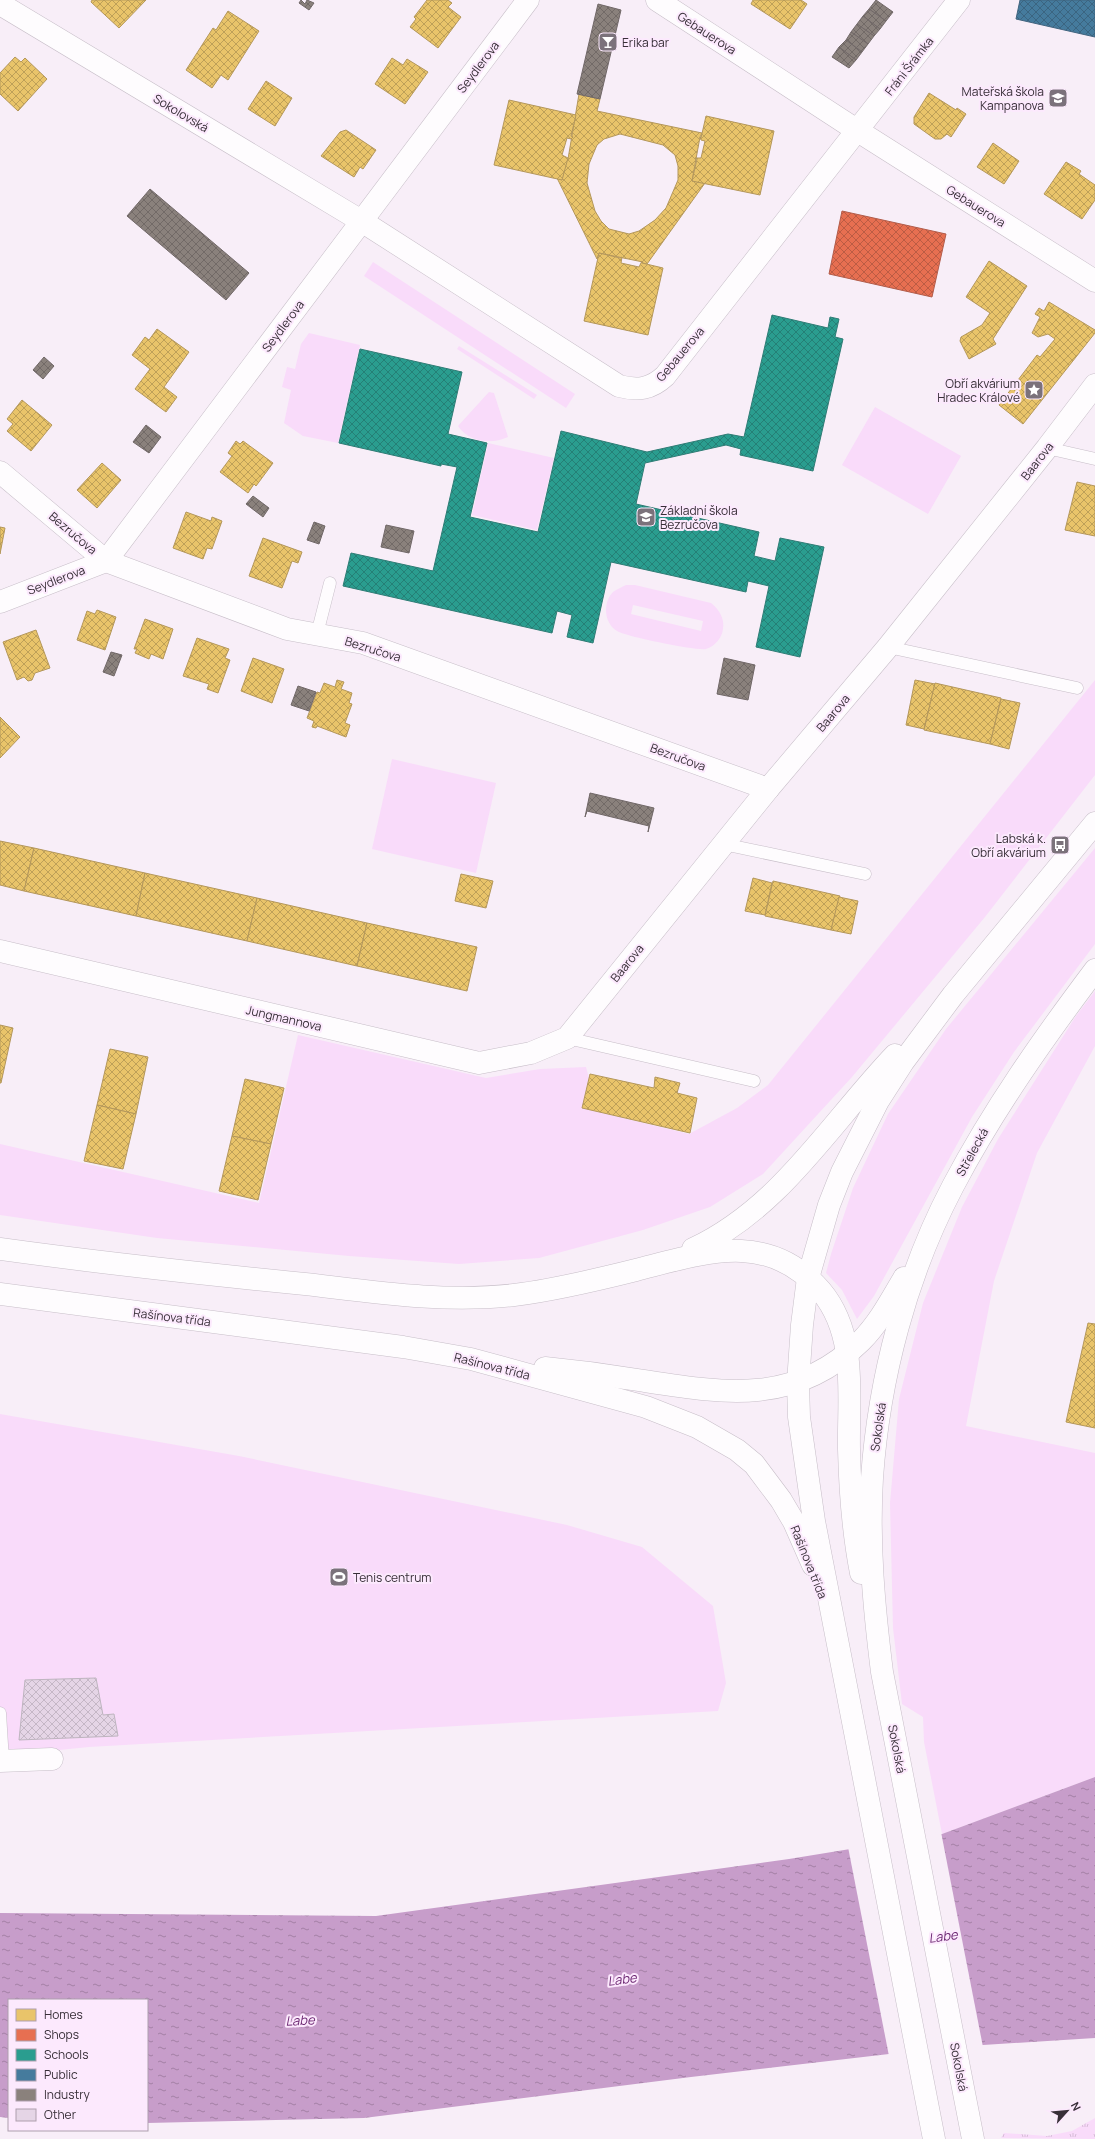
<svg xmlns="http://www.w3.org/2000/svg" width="1095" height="2139" font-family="Manrope,sans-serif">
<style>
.grass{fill:url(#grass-tufts)}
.park{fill:#f9dbfa;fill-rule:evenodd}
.water{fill:url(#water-ripples)}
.pier{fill:#f8eef8}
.homes{fill:url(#homes-cross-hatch);stroke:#b4975b;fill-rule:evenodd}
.shops{fill:url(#shops-cross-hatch);stroke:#b25c4a}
.schools{fill:url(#schools-cross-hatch);stroke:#2e7c75}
.public{fill:url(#public-cross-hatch);stroke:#41647f}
.industry{fill:url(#industry-cross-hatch);stroke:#716868}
.building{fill:url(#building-cross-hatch);stroke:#beb5bf}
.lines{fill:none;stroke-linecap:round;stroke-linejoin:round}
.lane-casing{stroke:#c7bec8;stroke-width:13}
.street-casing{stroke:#c7bec8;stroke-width:23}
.primary-casing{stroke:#c7bec8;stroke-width:23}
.lane{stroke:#fefcfe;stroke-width:12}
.street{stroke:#fefcfe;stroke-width:22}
.primary{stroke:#fefcfe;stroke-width:22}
.labels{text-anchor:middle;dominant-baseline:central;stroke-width:4;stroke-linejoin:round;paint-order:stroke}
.street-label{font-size:12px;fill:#382f38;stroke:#fce9fd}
.poi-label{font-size:12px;fill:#382f38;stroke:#fce9fd;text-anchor:start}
.water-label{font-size:13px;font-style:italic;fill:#6d2973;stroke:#fce9fd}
</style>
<defs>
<pattern id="grass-tufts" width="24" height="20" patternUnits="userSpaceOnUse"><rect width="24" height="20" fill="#f9dbfa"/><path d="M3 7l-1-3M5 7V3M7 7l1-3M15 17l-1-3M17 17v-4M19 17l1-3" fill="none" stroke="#d6bcd7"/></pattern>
<pattern id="water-ripples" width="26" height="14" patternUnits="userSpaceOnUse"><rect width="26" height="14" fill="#c79dca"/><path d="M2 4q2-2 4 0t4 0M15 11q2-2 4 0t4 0" fill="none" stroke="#a380a5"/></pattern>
<pattern id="homes-cross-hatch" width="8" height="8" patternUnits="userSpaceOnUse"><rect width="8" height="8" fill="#e9c46a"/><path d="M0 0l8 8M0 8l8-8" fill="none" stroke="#bea058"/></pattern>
<pattern id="shops-cross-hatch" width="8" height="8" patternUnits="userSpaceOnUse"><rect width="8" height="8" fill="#e76f51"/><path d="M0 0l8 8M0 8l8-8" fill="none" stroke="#bc5c44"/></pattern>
<pattern id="schools-cross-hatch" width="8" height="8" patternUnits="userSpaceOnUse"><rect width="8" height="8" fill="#2a9d8f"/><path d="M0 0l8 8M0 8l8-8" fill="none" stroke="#258076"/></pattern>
<pattern id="public-cross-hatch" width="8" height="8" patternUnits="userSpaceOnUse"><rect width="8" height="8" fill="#457b9d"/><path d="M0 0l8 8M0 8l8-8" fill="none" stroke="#3b6581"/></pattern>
<pattern id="industry-cross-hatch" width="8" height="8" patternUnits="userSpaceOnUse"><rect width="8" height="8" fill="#8a817c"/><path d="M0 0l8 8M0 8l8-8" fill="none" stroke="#726a67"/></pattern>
<pattern id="building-cross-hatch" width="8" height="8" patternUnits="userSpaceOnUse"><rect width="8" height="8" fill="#e5d5e6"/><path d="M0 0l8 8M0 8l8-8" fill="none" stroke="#c5b7c6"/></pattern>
</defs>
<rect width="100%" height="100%" fill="#f8eef8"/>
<polygon class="grass" points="1095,2118 1095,2139 1001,2138 1004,2133 1047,2136 1072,2131"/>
<g class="park">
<polygon points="373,262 575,394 566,408 364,276"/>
<polygon points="309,333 360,345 338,443 303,436 284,423 291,390 282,387 287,367 295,369 301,344"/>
<polygon points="459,346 537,395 534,399 457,349"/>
<path d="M489,392L494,393L508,437C491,445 469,442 458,426Z"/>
<polygon points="875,407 961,456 928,514 842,465"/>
<polygon points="488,443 554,458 537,530 472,515"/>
<path d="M626,585H635L711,603C719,609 725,619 723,629C722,638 715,646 706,649C697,651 629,637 619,632C604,625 602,603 613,592C617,589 622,587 626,585ZM633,605L703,621L701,631L631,614Z"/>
<polygon points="1095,680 1095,775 985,917 852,1077 763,1174 710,1207 643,1230 539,1258 459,1264 349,1256 157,1238 0,1215 0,1144 259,1203 298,1035 486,1078 540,1069 586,1067 589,1078 582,1108 689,1134 737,1108 768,1085"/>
<polygon points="392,759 496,783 476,873 372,849"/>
<polygon points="1095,848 1095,944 1014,1052 972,1117 874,1296 857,1319 842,1290 826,1273 831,1254 853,1188 888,1114 946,1029"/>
<polygon points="1095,991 1095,1046 1037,1153 994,1281 966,1426 1095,1453 1095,1777 942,1834 924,1742 923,1717 902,1704 893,1628 890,1503 899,1399 923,1303 962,1207 998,1139 1076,1016"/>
<polygon points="0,1414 239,1456 567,1525 642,1547 713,1606 726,1683 718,1711 89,1747 0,1756"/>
</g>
<polygon class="water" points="1095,1777 1095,2038 983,2045 889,2054 691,2077 364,2118 147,2123 147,2000 9,2000 9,2118 0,2117 0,1913 376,1916 789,1859 942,1834"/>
<polygon class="pier" points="941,1832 983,2047 889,2056 848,1847"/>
<g class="homes">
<polygon points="92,0 146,0 119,28 91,2"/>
<polygon points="427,0 448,0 452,3 448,7 461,17 438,48 410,27 416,19 414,17"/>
<polygon points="753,0 801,0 807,4 790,29 751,4"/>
<polygon points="228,11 259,31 228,80 221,75 212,88 186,70 213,28 216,30"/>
<polygon points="15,57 21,62 25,58 47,79 18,111 0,94 0,73"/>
<polygon points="392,58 403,65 407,59 428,72 405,104 375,84"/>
<polygon points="266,81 292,98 275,126 248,109"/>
<polygon points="929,93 956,110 957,108 966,114 951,137 947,134 941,139 935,139 914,124 914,117"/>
<path d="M579,94L600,99L597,111L702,133L700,137L692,181L705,183L647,264L642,263L643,262L599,253L597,259L557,178L562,180L566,159H568ZM620,134L663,145L675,155L678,166V180L666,208L655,220L639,231L629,234L609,229L601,221L595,211L587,183L589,164L597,145L604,139Z"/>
<polygon points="509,100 576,115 571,136 573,137 571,139 567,138 562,155 568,158 562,180 494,165"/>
<polygon points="706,116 774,131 760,195 692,181 697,159 695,158 701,158 705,141 701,140 700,137 701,138"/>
<polygon points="346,130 376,150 363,169 360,167 354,177 321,156 340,132"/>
<polygon points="993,143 1019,161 1004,184 977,167"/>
<polygon points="1066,162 1081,171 1079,174 1095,185 1095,200 1082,219 1044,194"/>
<polygon points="599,253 620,258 622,257 621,263 639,267 642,261 642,263 663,268 648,335 584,321"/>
<polygon points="989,261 1027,286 993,339 996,344 969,359 960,341 961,337 982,325 990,313 966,297"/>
<polygon points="1049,302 1095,330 1095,333 1023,424 999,405 1037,355 1040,357 1055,339 1048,334 1038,337 1032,333 1040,317 1035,314 1039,308 1044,311"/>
<polygon points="157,329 189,352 164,387 177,397 166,412 135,389 150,369 132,355 145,337 149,340"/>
<polygon points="22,400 52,425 31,451 7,431 13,424 7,419"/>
<polygon points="236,441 240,444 243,441 273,463 256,486 254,484 248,493 220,472 232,456 228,453"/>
<polygon points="102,463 121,480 97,508 77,490"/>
<polygon points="1077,482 1095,486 1095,536 1065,530"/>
<polygon points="186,512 211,521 212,517 222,521 212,549 207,548 203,559 173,548"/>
<polygon points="0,527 5,528 0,554"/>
<polygon points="263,538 302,552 298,563 292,561 282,588 249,576"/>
<polygon points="97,610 116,617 105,650 77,640 87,611 95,614"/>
<polygon points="145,619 173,629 163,659 151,654 149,659 135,653 137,649 134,649"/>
<polygon points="36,630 50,668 35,673 32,680 28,681 24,677 17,680 3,642"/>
<polygon points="197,638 229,649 225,658 230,660 218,693 207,689 209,684 183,676"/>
<polygon points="253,658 284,669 272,703 241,691"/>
<polygon points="337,680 344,682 341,689 352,693 349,703 352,704 345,723 350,725 346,737 317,726 316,728 312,727 314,721 307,718 317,692 320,693 324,683 335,687"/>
<polygon points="915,680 935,684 924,729 906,725"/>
<polygon points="935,683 1001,698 990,744 924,730"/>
<polygon points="1001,699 1020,703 1009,749 990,744"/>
<polygon points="0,717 20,737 0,758"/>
<polygon points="0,841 34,848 24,891 0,885"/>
<polygon points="34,848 145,873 136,916 24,891"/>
<polygon points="145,873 257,898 247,941 136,916"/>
<polygon points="461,874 493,881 486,908 455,901"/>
<polygon points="753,878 772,883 765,915 745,911"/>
<polygon points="773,881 840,896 831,930 765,916"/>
<polygon points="839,897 858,901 851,934 831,930"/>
<polygon points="257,898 367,923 357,966 247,941"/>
<polygon points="367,923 477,947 467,991 357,966"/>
<polygon points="0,1025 13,1028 1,1083 0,1083"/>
<polygon points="110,1049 148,1057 136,1114 97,1105"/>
<polygon points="590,1074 654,1088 655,1077 680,1083 677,1093 697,1098 690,1133 582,1108"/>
<polygon points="245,1079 284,1088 271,1144 232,1136"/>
<polygon points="97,1105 136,1114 123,1169 84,1161"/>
<polygon points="232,1136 271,1144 258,1200 219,1191"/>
<polygon points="1088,1323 1095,1324 1095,1428 1066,1422"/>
</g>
<polygon class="shops" points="842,211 946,234 932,297 829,274"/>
<polygon class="schools" points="772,315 828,328 830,317 839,319 835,337 843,339 813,471 740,455 741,449 726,445 645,463 636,504 759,532 754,556 775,561 780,538 824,547 800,657 756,647 769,586 748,581 746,592 611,562 593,643 567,637 572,615 557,611 552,633 343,586 351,553 433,571 457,467 441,464 441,466 339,443 360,349 462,372 448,434 487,443 470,517 538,532 561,431 647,452 728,434 744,437"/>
<polygon class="public" points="1020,0 1095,0 1095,37 1016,19"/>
<g class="industry">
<polygon points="301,0 305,4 307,0 314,3 309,10 299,3"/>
<polygon points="876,0 893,12 886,21 869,9"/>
<polygon points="598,4 621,10 600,99 577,94"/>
<polygon points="869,9 886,21 880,29 863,16"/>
<polygon points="863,16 880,29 874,36 857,24"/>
<polygon points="857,24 874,36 868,44 851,32"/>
<polygon points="851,32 868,44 862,52 846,40"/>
<polygon points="846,40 862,52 856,60 839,47"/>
<polygon points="839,47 856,60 849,68 832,57"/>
<polygon points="150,189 249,273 226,300 127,216"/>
<polygon points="44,357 54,366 43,379 33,370"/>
<polygon points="146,425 161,437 149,453 133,442"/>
<polygon points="253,496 269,508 263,517 246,504"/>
<polygon points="314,522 325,526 319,544 307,540"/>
<polygon points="386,525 414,531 409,553 381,547"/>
<polygon points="111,652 122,655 114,676 103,672"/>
<polygon points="724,658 755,665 748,700 717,694"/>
<polygon points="298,686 316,692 309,711 291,705"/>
<polygon points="590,793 654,808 648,832 649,826 587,811 585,817"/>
</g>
<polygon class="building" points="96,1678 103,1715 114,1714 118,1736 19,1740 25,1680"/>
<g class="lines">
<g class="lane-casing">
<g id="lane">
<polyline points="1047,448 1095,459"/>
<polyline points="317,634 330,583"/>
<polyline points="888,647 1077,688"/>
<polyline points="723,844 865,874"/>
<polyline points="567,1038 754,1081"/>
<polyline points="0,1713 3,1761"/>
</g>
</g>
<g class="street-casing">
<g id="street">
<polyline points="657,0 858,131 1095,281"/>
<path d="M0,4L363,222L619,386C638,391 651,389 665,376L959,0"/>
<polyline points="0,472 106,561 287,629 363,643 768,789"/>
<polyline points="0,602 106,561 528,0"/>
<polyline points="0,951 479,1063 531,1053 567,1038 768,789 888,647 1047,448 1095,385"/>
<polyline points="0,1761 52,1759"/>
</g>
</g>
<g class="primary-casing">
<g id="primary">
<path d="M0,1249C101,1263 203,1274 305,1284C374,1292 444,1303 514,1295C555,1290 596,1280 636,1270C703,1253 768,1229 821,1291C858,1335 848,1396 849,1449C850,1491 853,1532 861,1573"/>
<path d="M693,1249C781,1208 830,1123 895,1055"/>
<polyline points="0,1294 403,1347 471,1359 646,1407 697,1427 737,1450 754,1464 781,1500 794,1522 813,1565"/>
<path d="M545,1368C576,1371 607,1375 638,1380C722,1393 794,1407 861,1341C879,1323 891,1300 904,1278"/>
<polyline points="934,2139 814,1521 799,1417 798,1383 802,1325 808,1278 829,1205 842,1172 878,1101 903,1062 953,995 1095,823"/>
<path d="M973,2139L882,1672C874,1608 868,1543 872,1478C879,1378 906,1275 953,1186C993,1110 1043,1039 1095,970"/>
</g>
</g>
<use href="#lane" class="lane"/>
<use href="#street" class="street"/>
<use href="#primary" class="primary"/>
</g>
<defs>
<g id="bar-square" transform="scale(1)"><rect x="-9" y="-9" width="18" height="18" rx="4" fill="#7b727b" stroke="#fce9fd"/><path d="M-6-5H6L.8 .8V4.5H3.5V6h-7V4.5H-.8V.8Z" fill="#fff"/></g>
<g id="school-square" transform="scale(1)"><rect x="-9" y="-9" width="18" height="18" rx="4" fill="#7b727b" stroke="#fce9fd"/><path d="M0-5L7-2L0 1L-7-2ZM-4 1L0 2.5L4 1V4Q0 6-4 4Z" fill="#fff"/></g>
<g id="sight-square" transform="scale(1)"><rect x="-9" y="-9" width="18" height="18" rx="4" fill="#7b727b" stroke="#fce9fd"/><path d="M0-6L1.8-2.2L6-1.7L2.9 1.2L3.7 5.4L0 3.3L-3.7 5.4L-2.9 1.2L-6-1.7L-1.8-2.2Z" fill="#fff"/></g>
<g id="bus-square" transform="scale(1)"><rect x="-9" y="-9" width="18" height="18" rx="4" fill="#7b727b" stroke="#fce9fd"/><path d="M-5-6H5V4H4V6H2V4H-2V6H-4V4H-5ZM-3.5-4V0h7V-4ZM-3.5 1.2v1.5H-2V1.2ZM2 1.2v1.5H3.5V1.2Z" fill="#fff"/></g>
<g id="stadium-square" transform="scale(1)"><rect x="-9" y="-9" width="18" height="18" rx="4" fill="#7b727b" stroke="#fce9fd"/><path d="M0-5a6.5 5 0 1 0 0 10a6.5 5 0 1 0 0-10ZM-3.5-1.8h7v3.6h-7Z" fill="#fff"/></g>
</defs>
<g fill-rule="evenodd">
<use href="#bar-square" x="608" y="42"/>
<use href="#school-square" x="1058" y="98"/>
<use href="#sight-square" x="1034" y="390"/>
<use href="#school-square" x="646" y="517"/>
<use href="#bus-square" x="1060" y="845"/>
<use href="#stadium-square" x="339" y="1577"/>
</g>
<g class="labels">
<g class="street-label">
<text transform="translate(707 33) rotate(33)">Gebauerova</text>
<text transform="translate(909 66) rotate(-52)">Fráni Šrámka</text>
<text transform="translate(478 67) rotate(-53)">Seydlerova</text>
<text transform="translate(181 113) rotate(31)">Sokolovská</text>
<text transform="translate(976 206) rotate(32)">Gebauerova</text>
<text transform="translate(283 326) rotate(-53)">Seydlerova</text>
<text transform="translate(680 354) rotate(-50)">Gebauerova</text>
<text transform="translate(1037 461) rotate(-52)">Baarova</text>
<text transform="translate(73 533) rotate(40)">Bezručova</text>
<text transform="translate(56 580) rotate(-21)">Seydlerova</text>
<text transform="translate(373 649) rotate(17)">Bezručova</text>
<text transform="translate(833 713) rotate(-50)">Baarova</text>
<text transform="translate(678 757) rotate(20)">Bezručova</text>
<text transform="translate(627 963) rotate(-51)">Baarova</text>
<text transform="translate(284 1018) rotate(13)">Jungmannova</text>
<text transform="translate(972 1152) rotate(-61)">Střelecká</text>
<text transform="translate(172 1317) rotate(7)">Rašínova třída</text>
<text transform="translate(492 1366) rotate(14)">Rašínova třída</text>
<text transform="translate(878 1427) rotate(-82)">Sokolská</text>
<text transform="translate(809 1562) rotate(68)">Rašínova třída</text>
<text transform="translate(897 1749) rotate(79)">Sokolská</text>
<text transform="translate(959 2067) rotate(79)">Sokolská</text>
</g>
<g class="poi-label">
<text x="622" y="42">Erika bar</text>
<text x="1044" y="91" text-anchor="end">Mateřská škola<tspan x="1044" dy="14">Kampanova</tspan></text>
<text x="1020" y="383" text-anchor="end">Obří akvárium<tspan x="1020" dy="14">Hradec Králové</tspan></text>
<text x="660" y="510">Základní škola<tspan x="660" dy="14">Bezručova</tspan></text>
<text x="1046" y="838" text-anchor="end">Labská k.<tspan x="1046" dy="14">Obří akvárium</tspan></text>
<text x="353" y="1577">Tenis centrum</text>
</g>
<g class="water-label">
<text transform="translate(943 1936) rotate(-8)">Labe</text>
<text transform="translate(622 1979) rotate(-8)">Labe</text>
<text transform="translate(300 2020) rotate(-3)">Labe</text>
</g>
</g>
<rect x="8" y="1999" width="140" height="132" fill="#fce9fd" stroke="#ae9fae"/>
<rect x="16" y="2009" width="20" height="12" fill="#e9c46a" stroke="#ae9fae"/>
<text x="44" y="2019" font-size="12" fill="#382f38">Homes</text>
<rect x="16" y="2029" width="20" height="12" fill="#e76f51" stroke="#ae9fae"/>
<text x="44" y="2039" font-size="12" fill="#382f38">Shops</text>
<rect x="16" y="2049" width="20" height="12" fill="#2a9d8f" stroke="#ae9fae"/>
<text x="44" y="2059" font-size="12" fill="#382f38">Schools</text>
<rect x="16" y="2069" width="20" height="12" fill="#457b9d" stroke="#ae9fae"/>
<text x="44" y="2079" font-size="12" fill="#382f38">Public</text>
<rect x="16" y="2089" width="20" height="12" fill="#8a817c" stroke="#ae9fae"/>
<text x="44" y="2099" font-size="12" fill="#382f38">Industry</text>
<rect x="16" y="2109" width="20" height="12" fill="#e5d5e6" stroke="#ae9fae"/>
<text x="44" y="2119" font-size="12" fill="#382f38">Other</text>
<g transform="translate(1067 2111) rotate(63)" stroke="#fce9fd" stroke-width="3" paint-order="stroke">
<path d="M0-3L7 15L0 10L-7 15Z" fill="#382f38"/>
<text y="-6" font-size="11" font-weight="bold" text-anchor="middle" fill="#382f38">N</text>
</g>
</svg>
